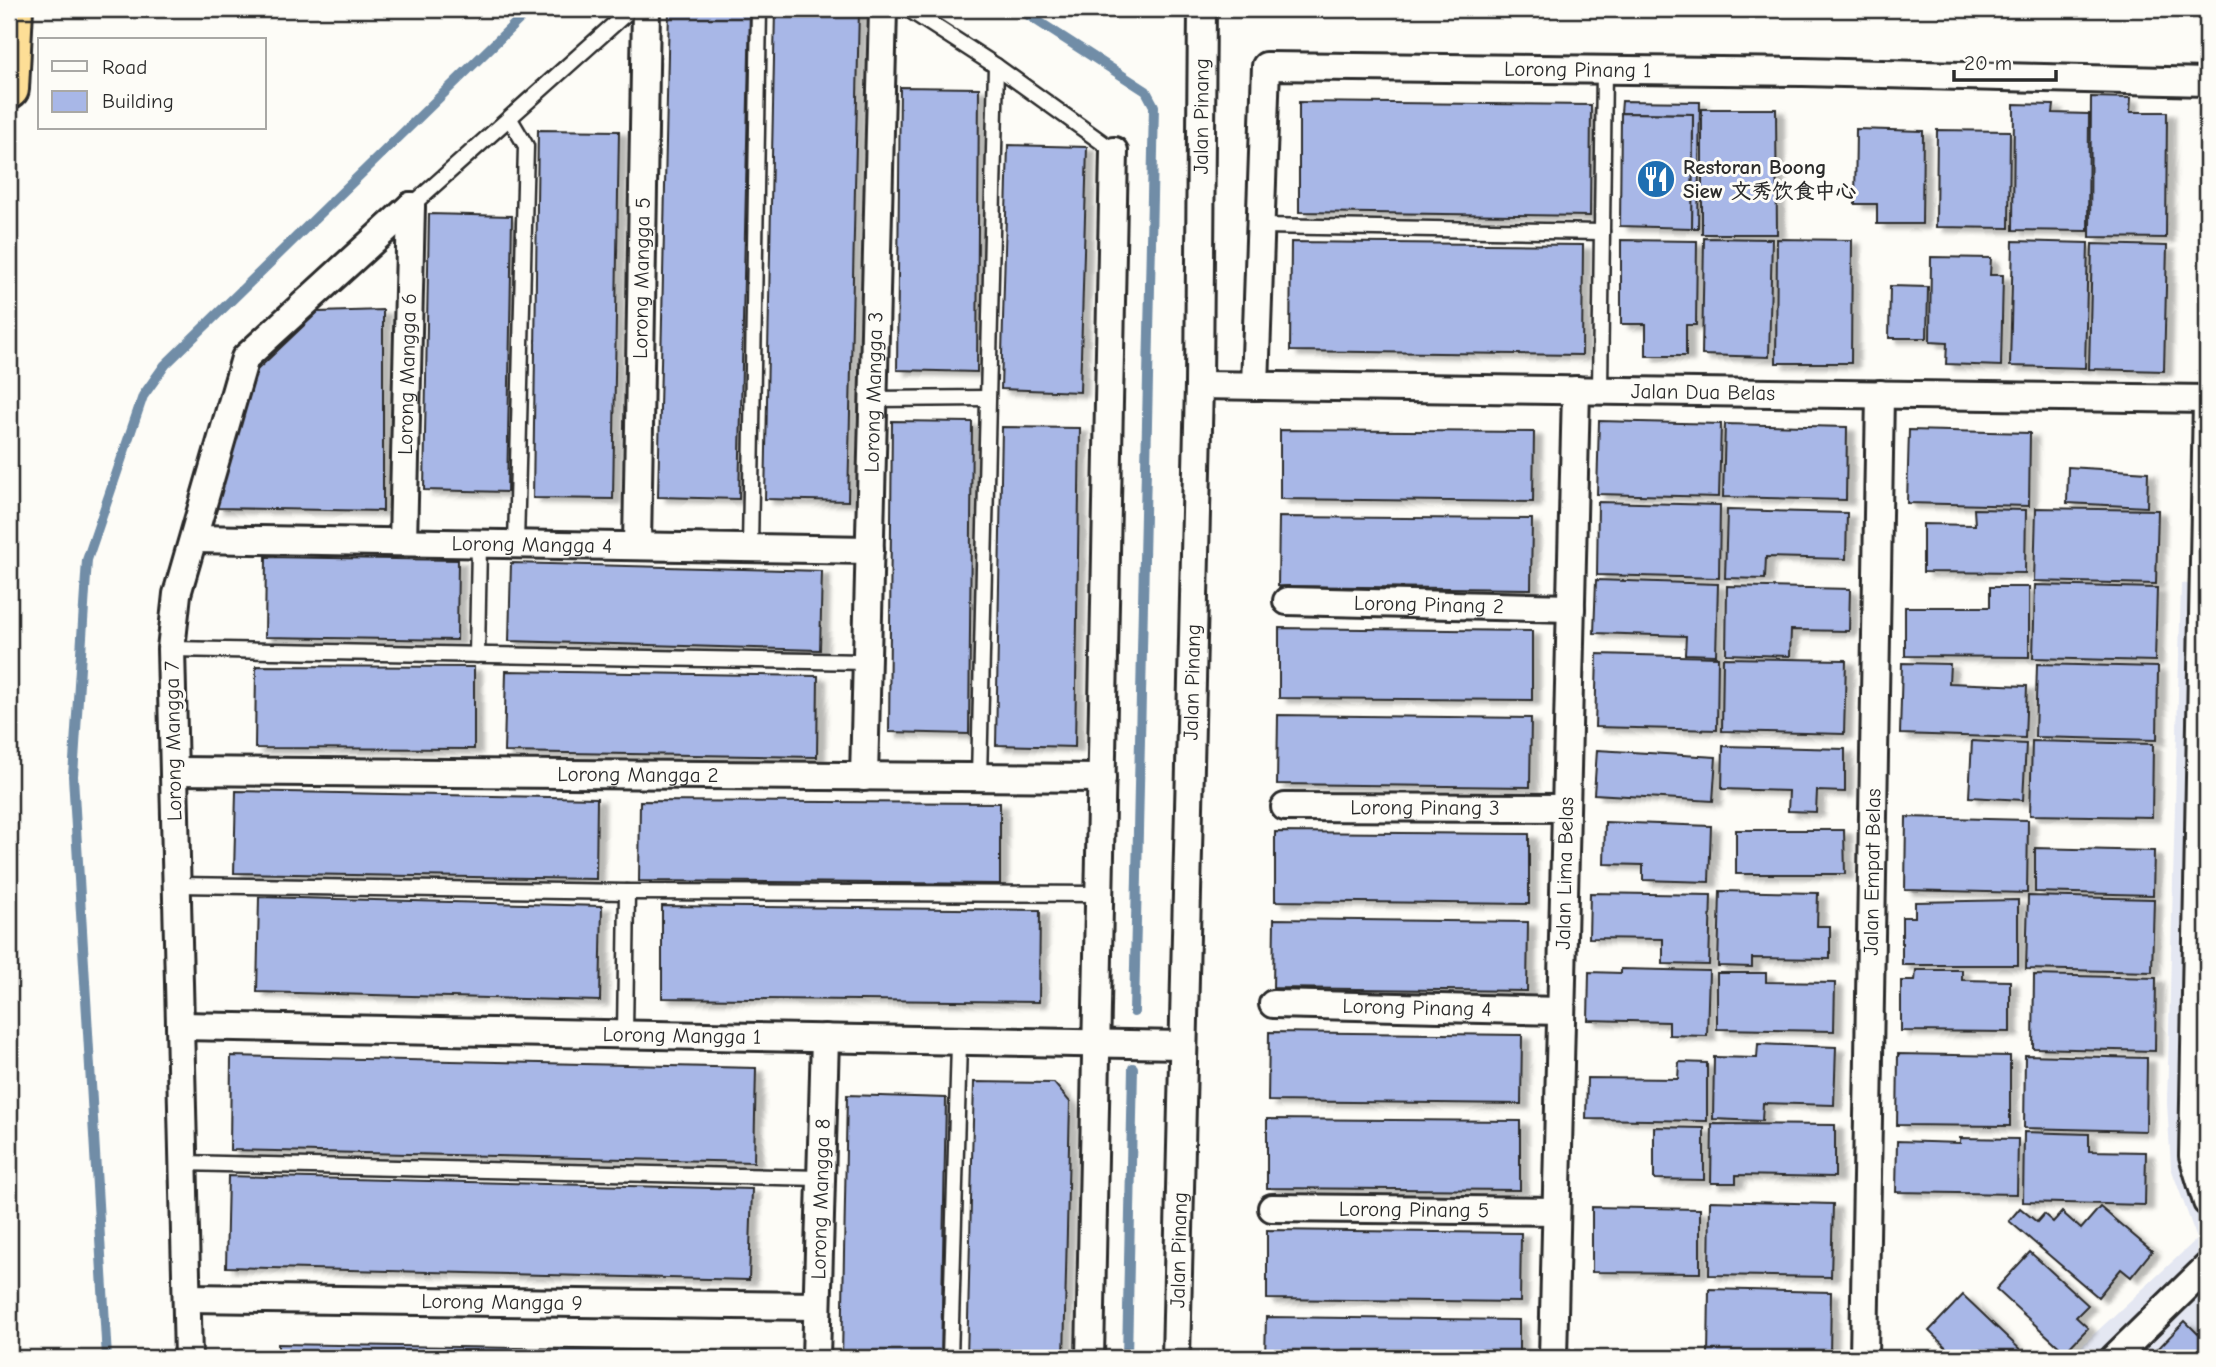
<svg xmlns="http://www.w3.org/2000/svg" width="2216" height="1367" font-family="'Comic Neue','LXGW WenKai TC',sans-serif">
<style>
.built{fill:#e4e7f2}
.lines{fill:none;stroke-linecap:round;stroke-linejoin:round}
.stream{stroke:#718da7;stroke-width:10}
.building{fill:#a8b7e7;stroke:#2b2b2b;stroke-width:2;filter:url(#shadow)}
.lane-casing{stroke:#2b2b2b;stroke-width:19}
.street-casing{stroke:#2b2b2b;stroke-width:32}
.highway-casing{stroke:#2b2b2b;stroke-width:44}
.lane{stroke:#fdfcf7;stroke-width:14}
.street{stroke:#fdfcf7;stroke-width:26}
.highway{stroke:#fdde96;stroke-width:38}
.labels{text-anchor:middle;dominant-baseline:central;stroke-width:6;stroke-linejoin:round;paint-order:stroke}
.street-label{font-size:21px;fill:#2b2b2b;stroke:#fdfcf7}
.poi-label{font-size:21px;font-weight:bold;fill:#2b2b2b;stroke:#fdfcf7;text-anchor:start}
</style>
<defs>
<filter id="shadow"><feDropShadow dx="8" dy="4.5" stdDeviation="2" flood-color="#0004"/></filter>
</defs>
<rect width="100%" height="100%" fill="#fdfcf7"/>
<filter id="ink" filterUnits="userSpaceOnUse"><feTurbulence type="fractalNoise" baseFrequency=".0143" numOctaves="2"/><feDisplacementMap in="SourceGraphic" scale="14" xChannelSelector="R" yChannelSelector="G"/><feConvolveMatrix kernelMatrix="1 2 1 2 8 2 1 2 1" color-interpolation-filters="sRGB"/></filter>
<g filter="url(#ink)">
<polygon class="built" points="2181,583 2207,587 2207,1358 2068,1358 2197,1239 2171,1168 2167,1103"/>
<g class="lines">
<g class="stream">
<polyline points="1019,9 1146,91 1154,106 1134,1012"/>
<polyline points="107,1358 73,776 87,560 143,396 165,365 530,9"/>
<polyline points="1127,1358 1133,1068"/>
</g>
</g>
<g class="building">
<polygon points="669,9 750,9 739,499 658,497"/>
<polygon points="775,9 859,9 848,501 765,499"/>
<polygon points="900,87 979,88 977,372 897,370"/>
<polygon points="2091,97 2131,98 2130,112 2167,112 2166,238 2090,237"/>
<polygon points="1622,101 1700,102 1698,228 1692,228 1693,114 1621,113"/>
<polygon points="1299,102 1591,105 1590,216 1299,212"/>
<polygon points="2014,104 2054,105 2053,113 2089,114 2088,231 2013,230"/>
<polygon points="1702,109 1776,109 1777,234 1702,234"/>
<polygon points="1621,113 1693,114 1692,228 1620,226"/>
<polygon points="1856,129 1923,131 1922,224 1877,224 1877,204 1855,204"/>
<polygon points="538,130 619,131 613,499 533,498"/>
<polygon points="1937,130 2010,131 2009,228 1936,227"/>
<polygon points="1008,145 1087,147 1080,392 1001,389"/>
<polygon points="429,214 512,216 507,492 424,490"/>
<polygon points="1704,238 1772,239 1769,357 1702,355"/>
<polygon points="1777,239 1852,240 1851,363 1776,363"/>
<polygon points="1621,240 1697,241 1696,325 1686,325 1686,356 1646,356 1646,324 1621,324"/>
<polygon points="2013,241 2088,243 2085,368 2010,366"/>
<polygon points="1291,242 1583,245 1582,355 1290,351"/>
<polygon points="2092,244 2167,246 2164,371 2089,369"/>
<polygon points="1931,257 1991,258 1990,275 2003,275 2001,366 1946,364 1947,343 1930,342"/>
<polygon points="1890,286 1928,287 1927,338 1889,338"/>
<polygon points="383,310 383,511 215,508 257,370 318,312"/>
<polygon points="892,421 972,422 969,734 889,732"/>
<polygon points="1599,421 1721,424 1719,497 1597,494"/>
<polygon points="1725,424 1847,427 1846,500 1723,497"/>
<polygon points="1002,427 1080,428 1075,747 996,745"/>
<polygon points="1280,430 1534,432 1533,502 1280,499"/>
<polygon points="1909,430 2030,433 2029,506 1907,503"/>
<polygon points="2068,467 2148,472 2147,507 2067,503"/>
<polygon points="1598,502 1720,505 1719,578 1597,575"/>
<polygon points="2036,508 2158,510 2156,584 2034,581"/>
<polygon points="1974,509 2026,510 2025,573 1923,572 1923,524 1975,525"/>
<polygon points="1727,510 1847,513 1846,559 1766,557 1765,579 1725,578"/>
<polygon points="1279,517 1532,519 1531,589 1278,586"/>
<polygon points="266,557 458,560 457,640 265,637"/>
<polygon points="511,563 822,571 820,650 509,641"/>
<polygon points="1596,580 1718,584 1716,655 1685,654 1686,636 1594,633"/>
<polygon points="2035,585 2157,588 2155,661 2033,658"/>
<polygon points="1727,586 1850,589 1849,631 1791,630 1790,656 1726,654"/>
<polygon points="1990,587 2029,587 2029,657 1905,656 1905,607 1990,607"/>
<polygon points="1279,628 1532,631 1532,700 1279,698"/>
<polygon points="1597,654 1718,657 1717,730 1595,727"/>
<polygon points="1723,658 1846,660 1844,734 1722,731"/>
<polygon points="1902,663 1950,664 1949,683 2027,686 2025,738 1900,734"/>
<polygon points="2037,664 2158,667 2157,740 2035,737"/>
<polygon points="256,666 474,667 474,749 255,748"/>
<polygon points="506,671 818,676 817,757 504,752"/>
<polygon points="1278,715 1531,718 1530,787 1277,784"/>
<polygon points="1972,741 2026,744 2023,800 1969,797"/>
<polygon points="2032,741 2153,744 2152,817 2030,815"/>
<polygon points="1723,746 1845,749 1845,792 1817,791 1816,812 1788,811 1789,791 1722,789"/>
<polygon points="1597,750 1716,757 1713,801 1594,794"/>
<polygon points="236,791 597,798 596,879 234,873"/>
<polygon points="640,801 1000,803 1000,884 639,881"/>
<polygon points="1906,817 2028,820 2027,893 1905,890"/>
<polygon points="1605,822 1711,826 1709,882 1643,880 1643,865 1604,864"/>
<polygon points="1736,830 1844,830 1845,874 1736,874"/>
<polygon points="1275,832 1529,834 1529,904 1275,901"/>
<polygon points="2035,848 2154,851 2153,895 2035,892"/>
<polygon points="1720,891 1818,893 1817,926 1830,926 1830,959 1752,958 1752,967 1718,966"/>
<polygon points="1590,893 1711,895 1709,965 1663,964 1663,939 1589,938"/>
<polygon points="2028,896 2154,899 2152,972 2026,969"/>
<polygon points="259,897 602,906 600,1001 257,992"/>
<polygon points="2018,900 2018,965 1902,965 1902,917 1915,917 1915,902"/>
<polygon points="662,906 1040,910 1039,1002 662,998"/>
<polygon points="1274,919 1528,922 1527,991 1273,988"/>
<polygon points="1621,969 1709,971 1707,1036 1669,1035 1669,1022 1588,1020 1589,972 1621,973"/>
<polygon points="1916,970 1962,970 1962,980 2010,981 2010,1032 1901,1031 1901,981 1915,981"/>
<polygon points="1717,973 1766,973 1766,982 1835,983 1834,1031 1717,1029"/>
<polygon points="2034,975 2156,978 2155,1051 2033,1048"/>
<polygon points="1269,1032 1522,1035 1521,1104 1268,1101"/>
<polygon points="1758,1044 1836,1047 1834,1105 1763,1103 1762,1121 1713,1119 1714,1057 1757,1058"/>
<polygon points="1898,1054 2010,1056 2010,1126 1897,1125"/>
<polygon points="2025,1055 2147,1058 2146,1131 2024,1128"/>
<polygon points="231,1056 756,1068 754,1162 230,1150"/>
<polygon points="1679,1062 1707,1063 1707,1121 1586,1119 1587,1078 1678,1079"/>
<polygon points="974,1082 1054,1083 1070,1102 1064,1358 967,1358"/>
<polygon points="847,1095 946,1098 941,1358 842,1358"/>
<polygon points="1267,1119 1520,1121 1520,1190 1267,1188"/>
<polygon points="1712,1124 1835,1125 1835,1177 1736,1175 1736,1183 1711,1183"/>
<polygon points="1654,1127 1704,1128 1704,1180 1654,1179"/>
<polygon points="2024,1132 2089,1134 2089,1151 2146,1152 2145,1205 2023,1202"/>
<polygon points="1960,1138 2018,1139 2017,1194 1896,1192 1897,1141 1960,1143"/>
<polygon points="228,1176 752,1189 749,1280 226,1267"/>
<polygon points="1710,1201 1833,1204 1831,1277 1709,1275"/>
<polygon points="1592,1207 1700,1209 1700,1273 1592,1272"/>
<polygon points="2100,1207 2152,1251 2131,1277 2121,1269 2098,1297 2009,1221 2020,1208 2037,1222 2044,1214 2053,1222 2062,1212 2081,1229"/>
<polygon points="1267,1230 1521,1233 1520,1302 1267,1299"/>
<polygon points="2030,1252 2088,1305 2076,1317 2088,1328 2065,1352 1996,1289"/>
<polygon points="1709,1289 1831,1292 1830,1358 1708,1355"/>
<polygon points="1963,1295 2027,1356 2025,1358 1957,1358 1929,1331"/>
<polygon points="1266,1317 1519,1320 1519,1358 1265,1358"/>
<polygon points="2185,1321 2198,1334 2207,1324 2207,1358 2149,1358"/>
<polygon points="278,1344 748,1352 748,1358 278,1358"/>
</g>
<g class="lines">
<g class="lane-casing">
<g id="lane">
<polyline points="908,9 996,66 1114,151"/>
<polyline points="510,119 526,146 516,544"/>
<polyline points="411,206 631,9"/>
<polyline points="1260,226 1602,232"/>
<polyline points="1600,390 1604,70"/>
<polyline points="873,399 988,398"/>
<polyline points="750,548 759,9"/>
<polyline points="171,649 867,662"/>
<polyline points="477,655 479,544"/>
<polyline points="979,778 996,66"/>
<polyline points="177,885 627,892 1100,894"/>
<polyline points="625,1034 627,892"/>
<polyline points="184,1163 821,1178"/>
<polyline points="950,1358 959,1043"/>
</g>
</g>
<g class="street-casing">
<g id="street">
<path id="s1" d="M1199,385L2207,399"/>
<path id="s2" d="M1255,386L1266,66L1803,72L2207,82"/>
<polyline points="2207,400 2193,1156 2207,1202"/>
<path id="s3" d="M194,539L870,550"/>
<path id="s4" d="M403,542L411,206"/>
<path id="s5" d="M637,546L646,9"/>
<path id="s6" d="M1287,601L1571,608"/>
<path id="s7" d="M174,771L1102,778"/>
<path id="s8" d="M864,777L883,9"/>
<path id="s9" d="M1285,807L1566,808"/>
<path id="s10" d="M1273,1004L1561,1011"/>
<path id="s11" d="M180,1026L1182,1045"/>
<path id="s12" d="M1272,1208L1556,1211"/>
<path id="s13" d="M187,1298L817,1306"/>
<polyline points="188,1358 171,649 177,594 245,358 411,206"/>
<path id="s14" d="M816,1358L825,1038"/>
<polyline points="1090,1358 1114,151"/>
<path id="s15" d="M1176,1358L1199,385L1202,9"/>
<path id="s16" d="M1553,1358L1576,390"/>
<path id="s17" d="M1864,1358L1880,394"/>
<polyline points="2114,1358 2207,1267"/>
</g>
</g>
<g class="highway-casing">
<polyline id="highway" points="9,89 13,9"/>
</g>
<use href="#lane" class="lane"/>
<use href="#street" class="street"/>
<use href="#highway" class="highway"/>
</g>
</g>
<defs>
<g id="restaurant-disc" transform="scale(2.0125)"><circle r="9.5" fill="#1f6fb2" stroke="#fdfcf7"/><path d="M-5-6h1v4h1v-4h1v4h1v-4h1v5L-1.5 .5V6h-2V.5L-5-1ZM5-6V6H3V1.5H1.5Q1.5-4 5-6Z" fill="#fff"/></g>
</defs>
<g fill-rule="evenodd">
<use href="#restaurant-disc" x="1656" y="179"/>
</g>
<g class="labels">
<g class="street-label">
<text stroke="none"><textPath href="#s2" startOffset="632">Lorong Pinang 1</textPath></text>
<text stroke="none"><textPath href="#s15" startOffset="1242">Jalan Pinang</textPath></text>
<text stroke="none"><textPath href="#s5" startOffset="268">Lorong Mangga 5</textPath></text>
<text stroke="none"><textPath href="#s4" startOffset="168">Lorong Mangga 6</textPath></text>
<text stroke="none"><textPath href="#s1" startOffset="504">Jalan Dua Belas</textPath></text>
<text stroke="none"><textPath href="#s8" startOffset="385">Lorong Mangga 3</textPath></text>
<text stroke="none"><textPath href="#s3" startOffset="338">Lorong Mangga 4</textPath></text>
<text stroke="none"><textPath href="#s6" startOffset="142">Lorong Pinang 2</textPath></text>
<text stroke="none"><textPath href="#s15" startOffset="676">Jalan Pinang</textPath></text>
<text transform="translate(173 741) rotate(-91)">Lorong Mangga 7</text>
<text stroke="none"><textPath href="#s7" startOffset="464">Lorong Mangga 2</textPath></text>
<text stroke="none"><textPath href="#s9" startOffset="140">Lorong Pinang 3</textPath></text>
<text stroke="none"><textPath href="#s17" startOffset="486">Jalan Empat Belas</textPath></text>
<text stroke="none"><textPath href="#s16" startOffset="485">Jalan Lima Belas</textPath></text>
<text stroke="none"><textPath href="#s10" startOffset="144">Lorong Pinang 4</textPath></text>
<text stroke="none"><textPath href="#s11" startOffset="502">Lorong Mangga 1</textPath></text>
<text stroke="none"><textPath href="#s14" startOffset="159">Lorong Mangga 8</textPath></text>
<text stroke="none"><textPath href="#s12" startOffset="142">Lorong Pinang 5</textPath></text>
<text stroke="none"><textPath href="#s15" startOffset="108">Jalan Pinang</textPath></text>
<text stroke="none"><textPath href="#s13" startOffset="315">Lorong Mangga 9</textPath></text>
</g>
<g class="poi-label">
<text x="1683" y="167">Restoran Boong<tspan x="1683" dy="24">Siew 文秀饮食中心</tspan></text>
</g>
</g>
<rect width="2216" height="1367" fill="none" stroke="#fdfcf7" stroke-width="35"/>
<rect x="18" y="18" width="2181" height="1332" fill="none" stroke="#2b2b2b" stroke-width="2.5" filter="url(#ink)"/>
<rect x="38" y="38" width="228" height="91" fill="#fdfcf7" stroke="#a9a8a5" stroke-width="2"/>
<rect x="52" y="61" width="35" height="10" fill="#fdfcf7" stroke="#a9a8a5" stroke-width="2"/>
<text x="102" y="74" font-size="21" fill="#2b2b2b">Road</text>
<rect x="52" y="91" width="35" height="21" fill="#a8b7e7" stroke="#a9a8a5" stroke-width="2"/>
<text x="102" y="108" font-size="21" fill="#2b2b2b">Building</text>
<path d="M1954 70v10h102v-10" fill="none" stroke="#2b2b2b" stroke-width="3.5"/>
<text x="1964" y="70" font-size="21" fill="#2b2b2b" stroke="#fdfcf7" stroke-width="5" paint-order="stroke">20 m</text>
</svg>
